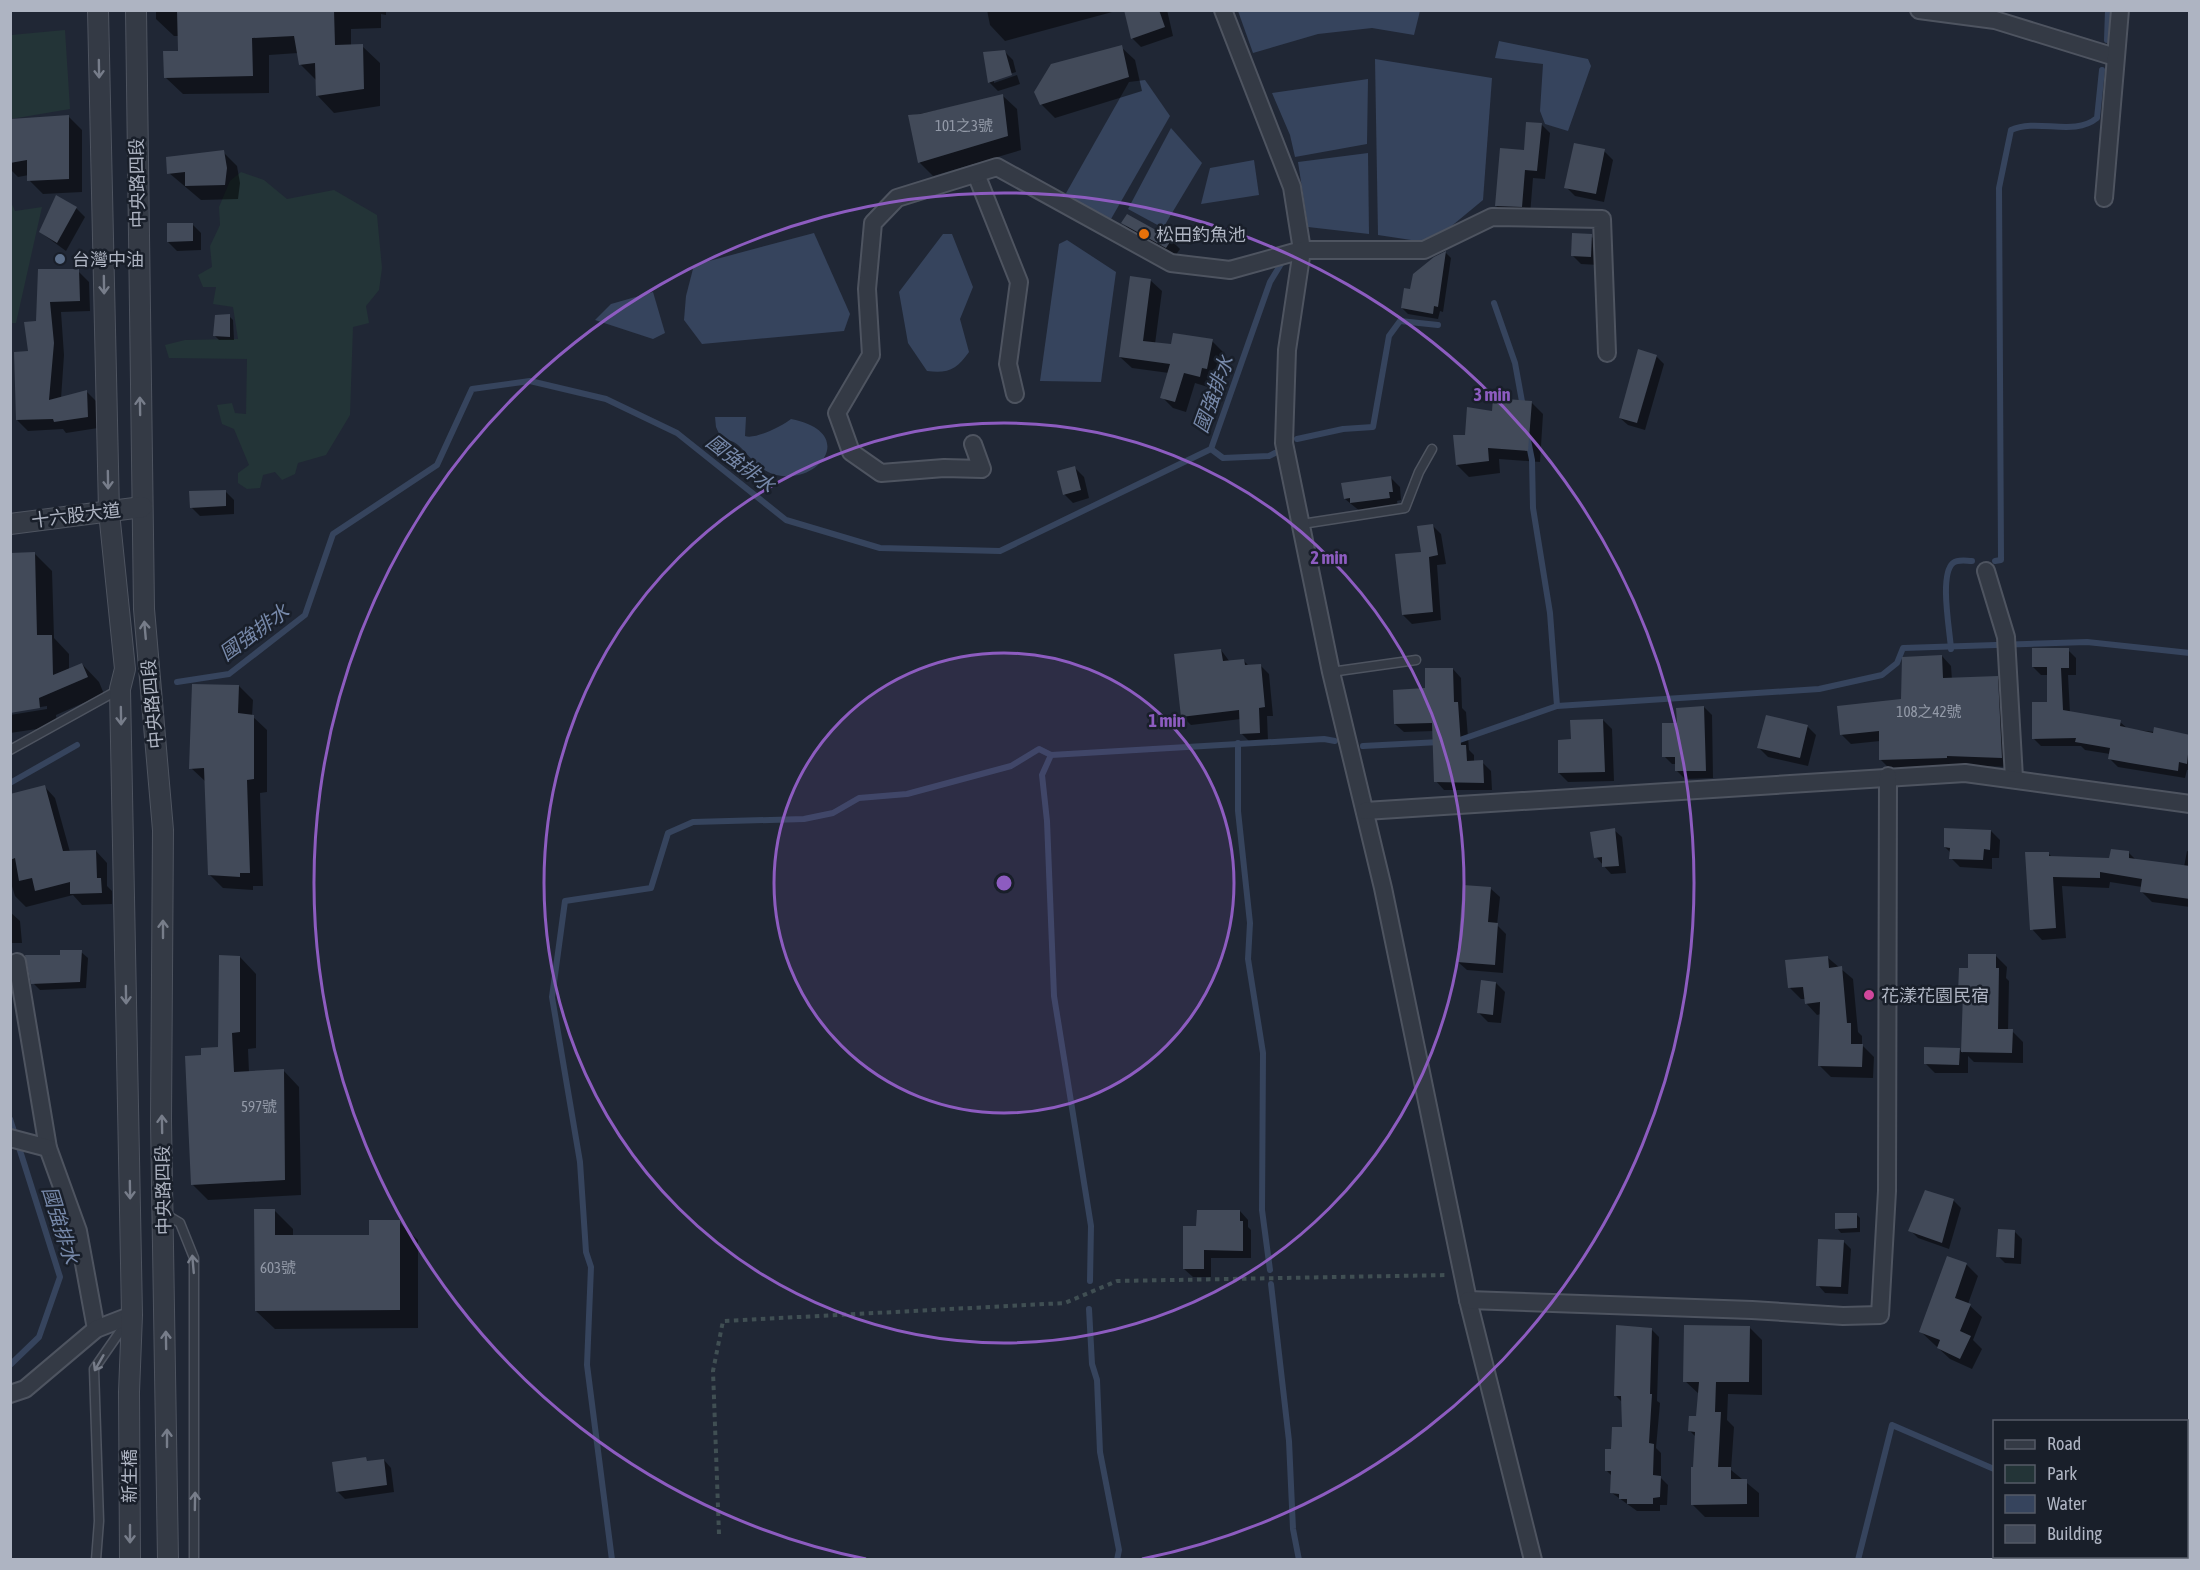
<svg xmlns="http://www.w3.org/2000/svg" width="2200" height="1570" font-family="'Asap Condensed','Noto Sans TC',sans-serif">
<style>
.green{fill:#233437}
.water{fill:#36445d}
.shadow{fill:#0007}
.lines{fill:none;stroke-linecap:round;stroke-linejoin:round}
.stream{stroke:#36445d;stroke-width:6}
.building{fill:#424a59}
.service-casing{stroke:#4e5460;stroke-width:11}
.minor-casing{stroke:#4e5460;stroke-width:20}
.tertiary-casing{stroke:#4e5460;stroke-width:22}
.path{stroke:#404f53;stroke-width:4;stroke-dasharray:4.5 4.5;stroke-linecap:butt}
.service{stroke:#343a45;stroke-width:8}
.minor{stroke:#343a45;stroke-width:16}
.tertiary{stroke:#343a45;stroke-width:20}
.oneway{stroke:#777d8a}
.ring{fill:none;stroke:#8d5cc0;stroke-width:3}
.food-dot{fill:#e8710a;stroke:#191f2a;stroke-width:2}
.service-dot{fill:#5c6f8a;stroke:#191f2a;stroke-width:2}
.hotel-dot{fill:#d1479c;stroke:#191f2a;stroke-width:2}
.labels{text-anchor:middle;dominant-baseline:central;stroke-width:5;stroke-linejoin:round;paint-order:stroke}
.number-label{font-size:15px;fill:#939aa8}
.street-label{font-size:18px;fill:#aeb4c2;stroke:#191f2a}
.poi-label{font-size:18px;fill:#aeb4c2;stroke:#191f2a;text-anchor:start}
.water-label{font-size:20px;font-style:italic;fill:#7789aa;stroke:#191f2a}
.centre{fill:#8d5cc0;stroke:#191f2a;stroke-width:3}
.ring-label{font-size:18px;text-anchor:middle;font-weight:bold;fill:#8d5cc0;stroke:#191f2a;stroke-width:5;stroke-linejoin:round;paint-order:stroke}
</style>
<rect width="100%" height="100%" fill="#202735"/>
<g class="green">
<polygon points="65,30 70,109 11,119 11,35"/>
<polygon points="241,172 264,180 287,199 334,190 377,215 382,268 379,290 366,306 369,323 353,327 350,415 326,455 298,463 295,474 282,480 275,472 263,475 260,488 247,489 238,483 238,473 249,465 234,429 222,424 217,405 232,403 235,413 246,414 247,359 169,358 165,345 185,340 238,339 233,307 213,304 216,287 203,287 198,275 212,267 210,246 220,225 219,207 230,181"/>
<polygon points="10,200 15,211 42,207 16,323 10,323"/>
</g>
<g class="water">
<polygon points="1238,11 1238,10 1420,11 1414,35 1372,28 1318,34 1253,53"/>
<polygon points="1499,41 1588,59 1591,66 1568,131 1545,124 1540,111 1543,64 1495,58"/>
<polygon points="1375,59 1492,78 1483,200 1431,243 1378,235"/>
<polygon points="1368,79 1367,144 1295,157 1290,135 1272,93"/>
<polygon points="1145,80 1170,116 1111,219 1065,195 1129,82"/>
<polygon points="1171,128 1202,163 1163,228 1128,209"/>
<polygon points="1368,153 1369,234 1308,227 1298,162"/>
<polygon points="1254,160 1259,195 1201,204 1210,168"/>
<polygon points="814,233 850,314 844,331 702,344 684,320 686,296 694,265"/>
<path d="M943,234H952L973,287L960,319L969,352C957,369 948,374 927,371L908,343L899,292Z"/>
<polygon points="1067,240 1116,272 1101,382 1040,381 1059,244"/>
<polygon points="653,292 665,333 653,339 595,320 611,304"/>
<path d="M715,417H746L745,436C755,440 782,426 791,419C856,432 822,481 782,476C761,474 752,458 738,445C734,441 727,440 721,438L716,427Z"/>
<polygon points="2189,1447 2189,1559 2150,1559 2151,1557 2186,1556 2186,1455"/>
</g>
<g class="shadow">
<polygon points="156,10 386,10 386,15 381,14 381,28 351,29 351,46 362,46 380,63 380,106 334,113 317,95 317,81 300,64 298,53 269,55 269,93 183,94 165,77 180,53 179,36 174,36 156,19"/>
<polygon points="987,10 1116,10 1116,11 1005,41 990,25"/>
<polygon points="1125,10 1167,10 1173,36 1141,47 1132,38"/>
<polygon points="1121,47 1135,60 1142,91 1055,118 1041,104"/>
<polygon points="1004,51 1013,60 1016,72 994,79 994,83 1017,75 1020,84 998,91 989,82"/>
<polygon points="1003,96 1017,109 1021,150 933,176 920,163 910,116"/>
<polygon points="69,117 82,130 82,192 43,194 29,180 29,175 18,177 10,169 10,120"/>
<polygon points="1541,124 1550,133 1545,179 1533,178 1530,215 1505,214 1496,206"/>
<polygon points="1604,151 1613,160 1604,202 1575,196 1566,187"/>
<polygon points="223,152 237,166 240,183 238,199 201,200 169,173"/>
<polygon points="76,208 85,217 66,251 40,232"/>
<polygon points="1123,223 1171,240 1180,249 1175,256 1132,232"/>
<polygon points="192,224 201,233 201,250 177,251 168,242"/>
<polygon points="1591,236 1600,245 1599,265 1581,264 1572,255"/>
<polygon points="1446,253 1451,258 1443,312 1440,311 1438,319 1408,314 1402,308 1411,291 1434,258"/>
<polygon points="39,271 78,271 89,282 90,311 61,312 64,355 61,399 87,392 98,403 98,428 66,433 63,429 28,431 17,420 37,322"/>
<polygon points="1150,280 1162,291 1155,344 1172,346 1212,341 1223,352 1218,380 1213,379 1211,388 1195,383 1186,412 1173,408 1162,397 1169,373 1132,368 1120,357"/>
<polygon points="229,316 233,320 234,340 219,340 215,336"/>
<polygon points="1656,356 1664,364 1645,430 1628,425 1620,418"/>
<polygon points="1531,402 1543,414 1540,462 1499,459 1500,473 1469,477 1457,465 1466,436 1494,412"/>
<polygon points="1075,468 1084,477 1089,498 1073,503 1064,494"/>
<polygon points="1391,478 1400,487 1401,500 1397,501 1398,506 1361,512 1345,499"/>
<polygon points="225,491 234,500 234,514 200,516 191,507"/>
<polygon points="1432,525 1441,534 1446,564 1437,565 1441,620 1412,624 1403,615"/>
<polygon points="35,554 52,571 54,638 69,654 69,670 82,664 99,682 104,694 56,715 57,726 10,733 10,715 47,709 47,706 10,712"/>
<polygon points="1221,650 1230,662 1243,660 1249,666 1260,665 1269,674 1273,716 1267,716 1268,741 1250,742 1241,733 1241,719 1191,725 1182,716"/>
<polygon points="2068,650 2076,658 2076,675 2068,675 2070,713 2120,722 2128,729 2190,736 2190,770 2187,770 2185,778 2118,767 2110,759 2110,754 2085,750 2081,746 2041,746 2033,738 2048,703 2048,675 2041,675 2033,667"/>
<polygon points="1942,656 1951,666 1952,680 1997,678 2007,687 2011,767 1956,765 1956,767 1890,769 1880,759 1880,741 1851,744 1841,734 1903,700"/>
<polygon points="1453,669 1461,678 1462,708 1466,712 1469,750 1474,755 1474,762 1482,762 1491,771 1492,790 1444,790 1436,781 1434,731 1404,732 1395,724 1426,690"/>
<polygon points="239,686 253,700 252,716 267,730 267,792 260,793 263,886 253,886 253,890 223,888 209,874 206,782 191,768"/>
<polygon points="1704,707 1712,715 1713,778 1685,779 1677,771 1677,764 1672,764 1664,756 1679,724"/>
<polygon points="1603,720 1612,729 1614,781 1568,782 1559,773 1572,741"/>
<polygon points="1807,726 1816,735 1808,766 1768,757 1759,748"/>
<polygon points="44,786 55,798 70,852 96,851 107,863 107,886 112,891 112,904 82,905 73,895 26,907 15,896 10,880 10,796"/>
<polygon points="1614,830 1622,837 1626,873 1611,874 1596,857"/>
<polygon points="1991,831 2000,840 1999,858 1992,858 1992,869 1960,867 1951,858 1951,853 1945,847"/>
<polygon points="2187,851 2190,852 2190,907 2152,902 2141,891 2142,887 2110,882 2109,888 2062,886 2066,938 2042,940 2032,929 2049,854 2053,858 2110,860 2129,853 2136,860 2184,867"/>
<polygon points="1491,889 1500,897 1497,925 1506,934 1503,973 1467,970 1458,962"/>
<polygon points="10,912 20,921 22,943 10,943"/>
<polygon points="81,952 88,958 86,988 40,990 33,983 61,957"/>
<polygon points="1995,955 2007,967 2006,978 2009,981 2008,1031 2012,1031 2023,1042 2023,1063 1974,1062 1968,1056 1968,1073 1935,1073 1926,1064 1959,1049 1963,1053 1964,996 1960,992 1970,969"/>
<polygon points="240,957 256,974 256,1048 248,1049 249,1072 283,1070 299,1087 301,1195 208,1200 192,1184 203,1057 220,1049"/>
<polygon points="1827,957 1853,979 1858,1032 1862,1036 1862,1045 1874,1057 1873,1078 1831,1077 1820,1066 1821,1014 1817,1015 1806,1003 1806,999 1801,999 1790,988"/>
<polygon points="1496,983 1505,992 1501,1023 1488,1022 1479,1013"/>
<polygon points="1953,1200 1961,1208 1949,1249 1918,1238 1910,1230"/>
<polygon points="275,1211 293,1229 293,1237 371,1236 399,1222 418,1240 418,1328 275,1329 256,1311"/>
<polygon points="1240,1211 1248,1220 1248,1227 1251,1230 1251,1258 1211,1258 1211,1277 1193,1277 1184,1269 1198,1228"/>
<polygon points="1856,1214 1860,1218 1860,1232 1841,1233 1837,1228"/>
<polygon points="2015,1232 2022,1239 2021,1264 2005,1263 1998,1256"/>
<polygon points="1844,1242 1851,1249 1848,1294 1825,1293 1818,1285"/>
<polygon points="1948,1258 1967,1265 1978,1276 1968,1304 1982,1317 1973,1340 1982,1349 1972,1369 1950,1359 1921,1332"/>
<polygon points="1749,1327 1762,1340 1762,1395 1728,1394 1727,1420 1734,1427 1731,1470 1759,1493 1759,1517 1705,1517 1692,1504 1696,1437 1690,1431 1697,1418 1699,1394 1685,1381"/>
<polygon points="1651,1329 1659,1337 1657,1401 1660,1403 1656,1448 1661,1453 1661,1478 1668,1485 1667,1505 1660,1505 1660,1511 1637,1511 1612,1493 1612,1476 1606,1470 1623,1429 1622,1402 1616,1396"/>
<polygon points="365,1459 369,1463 384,1460 391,1468 394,1492 345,1499 337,1491"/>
</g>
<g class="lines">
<g class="stream">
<polyline points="2107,40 2108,10"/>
<polyline points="1494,303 1515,363 1523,407"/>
<polyline points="1297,439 1343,429 1373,427 1389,336 1400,321 1438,325"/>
<polyline points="1211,449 1223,458 1269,456 1275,453"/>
<path d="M1995,561L2001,560L1999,188L2011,130C2038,118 2074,137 2097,118L2102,70"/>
<path d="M1951,649C1950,631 1939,575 1953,563C1958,559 1966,561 1972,561"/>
<polyline points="177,682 229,674 305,615 333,534 437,465 472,389 530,381 606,399 677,433 786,520 880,548 1000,551 1211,449 1270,282 1284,259"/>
<polyline points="1557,706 1819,689 1882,675 1897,663 1903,648 2087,642 2190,653"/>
<polyline points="1454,742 1557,706 1550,613 1533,508 1532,460 1527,435"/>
<polyline points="1238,743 1238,811 1250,923 1248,959 1263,1053 1262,1210 1270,1270"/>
<polyline points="1363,746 1440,742"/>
<polyline points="1051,755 1042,775 1047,821 1054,996 1091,1226 1090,1281"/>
<polyline points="10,783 77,745"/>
<polyline points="10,1119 60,1277 39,1337 10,1365"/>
<polyline points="1271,1284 1289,1441 1293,1529 1299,1560"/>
<polyline points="1089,1309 1092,1364 1097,1380 1100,1452 1119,1550 1117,1560"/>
<polyline points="612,1560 587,1365 591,1267 586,1252 580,1162 552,997 565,901 651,888 668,833 693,822 804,819 833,813 859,798 907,794 1011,766 1039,749 1051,755 1324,739 1335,741"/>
<polyline points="1858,1560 1892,1425 1994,1469"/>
</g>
</g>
<g class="building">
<polygon points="177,10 334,10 335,45 363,44 364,89 316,96 315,63 299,65 294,36 252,38 253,76 164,78 163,51 178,51"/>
<polygon points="1124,10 1159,10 1165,27 1131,39"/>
<polygon points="1122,45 1129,77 1040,105 1034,92 1051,64"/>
<polygon points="1005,50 1012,75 988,83 983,52"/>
<polygon points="1003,94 1008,136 918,163 908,115 920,114"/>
<polygon points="69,115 69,179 27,181 27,160 10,163 10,119"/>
<polygon points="1526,122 1542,123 1537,171 1525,170 1522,207 1495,206 1500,148 1524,150"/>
<polygon points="1574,143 1605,149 1596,194 1564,188"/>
<polygon points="224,150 227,168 225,185 185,186 185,172 167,174 166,157"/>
<polygon points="56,195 77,207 57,243 39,232"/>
<polygon points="1127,214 1172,239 1166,248 1121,223"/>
<polygon points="167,223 193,223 193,241 167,242"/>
<polygon points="1572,233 1592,234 1591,257 1571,256"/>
<polygon points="1446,251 1438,307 1434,306 1433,314 1401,308 1404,288 1410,289 1413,274 1434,257"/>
<polygon points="38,269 79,269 80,301 50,302 54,343 49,400 87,390 88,417 54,422 53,419 16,420 14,352 28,351 24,322 36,321"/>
<polygon points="1130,276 1151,279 1143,341 1171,344 1173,333 1213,339 1207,369 1202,368 1200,377 1184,373 1175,402 1160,398 1170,364 1119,357"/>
<polygon points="230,314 230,337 213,336 215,315"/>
<polygon points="1638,349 1657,355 1637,423 1619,418"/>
<polygon points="1493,398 1532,401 1528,451 1488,448 1489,461 1456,465 1453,435 1465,435 1467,407 1492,411"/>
<polygon points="1075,466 1081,490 1063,495 1057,471"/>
<polygon points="1391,476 1393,492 1389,492 1390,498 1350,503 1350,498 1344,499 1341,483"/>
<polygon points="226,490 226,506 190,508 189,491"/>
<polygon points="1433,524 1438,555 1429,557 1433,612 1402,615 1395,554 1421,552 1417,526"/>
<polygon points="35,552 37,635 52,635 53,675 82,663 88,677 39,698 40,708 10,713 10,553"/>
<polygon points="2032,648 2069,648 2069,668 2061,668 2063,710 2121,720 2120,726 2153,733 2154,727 2190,735 2187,764 2179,762 2178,771 2130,763 2108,759 2110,748 2075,742 2076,738 2032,739 2032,702 2047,702 2047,667 2032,667"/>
<polygon points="1221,649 1223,661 1244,659 1245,665 1261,664 1265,707 1259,708 1260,733 1240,734 1239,710 1181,717 1174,654"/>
<polygon points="1942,655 1943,678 1998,676 2002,758 1947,756 1947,758 1879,760 1879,731 1840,735 1837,706 1901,699 1902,657"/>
<polygon points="1425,668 1453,668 1454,702 1458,702 1461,745 1466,745 1467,761 1483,760 1484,783 1434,782 1432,723 1394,724 1393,690 1425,688"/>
<polygon points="192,684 239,685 238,713 254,715 254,779 247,780 250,873 240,873 240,877 208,875 204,768 189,769"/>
<polygon points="1704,706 1706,771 1675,771 1675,757 1662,757 1662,723 1677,723 1676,708"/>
<polygon points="1766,715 1808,725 1800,758 1757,748"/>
<polygon points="1603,719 1605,772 1558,773 1558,740 1571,739 1570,720"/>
<polygon points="45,785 63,851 96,850 97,878 101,878 102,893 70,894 70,882 35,891 32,878 19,881 15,858 10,860 10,794"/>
<polygon points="1615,828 1619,866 1602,867 1602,857 1594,858 1590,832"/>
<polygon points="1944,828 1991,830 1990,850 1984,849 1983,860 1949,859 1950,848 1944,847"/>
<polygon points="2111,849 2129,851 2129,858 2190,866 2190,899 2140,892 2142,879 2100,872 2100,878 2053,877 2056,928 2030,930 2025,852 2049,852 2049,856 2109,858"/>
<polygon points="1463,885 1491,887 1488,922 1498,923 1495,965 1457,962"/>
<polygon points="60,950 82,950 80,982 31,984 25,955 60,955"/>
<polygon points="1968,954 1996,954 1996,968 1999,968 1998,1029 2013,1029 2012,1053 1961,1052 1963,993 1958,993 1959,968 1968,968"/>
<polygon points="219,955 240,956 240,1032 232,1033 234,1072 284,1069 285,1180 191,1185 185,1056 201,1055 201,1048 218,1047"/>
<polygon points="1828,956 1829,968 1842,966 1847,1023 1851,1023 1851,1044 1863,1044 1862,1067 1818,1066 1820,1002 1805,1004 1803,987 1788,988 1785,960"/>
<polygon points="1481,980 1496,982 1493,1015 1477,1013"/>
<polygon points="1924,1047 1960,1048 1959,1065 1924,1064"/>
<polygon points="1925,1190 1954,1199 1942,1243 1908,1231"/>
<polygon points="254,1209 275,1209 275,1235 369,1235 369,1220 400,1220 400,1310 255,1311"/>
<polygon points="1197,1210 1240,1210 1240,1221 1243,1221 1243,1251 1204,1250 1204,1269 1183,1269 1183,1226 1196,1226"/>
<polygon points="1835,1213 1857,1213 1857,1228 1835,1229"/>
<polygon points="1998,1229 2015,1230 2014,1258 1996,1257"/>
<polygon points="1818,1239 1844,1240 1841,1287 1816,1286"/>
<polygon points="1947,1256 1967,1263 1955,1298 1971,1304 1960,1331 1971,1336 1960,1359 1937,1348 1940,1340 1919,1332"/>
<polygon points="1616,1325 1652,1328 1650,1394 1652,1394 1649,1443 1654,1444 1653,1475 1661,1476 1660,1497 1653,1498 1653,1504 1627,1504 1627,1499 1619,1499 1619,1494 1610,1493 1611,1471 1605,1471 1605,1449 1611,1449 1612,1427 1622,1427 1621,1396 1614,1396"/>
<polygon points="1684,1325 1750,1326 1749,1382 1716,1382 1715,1412 1721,1412 1718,1467 1731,1467 1731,1479 1747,1479 1747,1504 1691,1505 1691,1467 1693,1467 1695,1432 1688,1431 1689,1416 1696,1416 1699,1382 1683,1382"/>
<polygon points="366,1457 367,1461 384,1459 387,1485 336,1492 332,1462"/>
</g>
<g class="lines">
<g class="service-casing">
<g id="service">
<polyline points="1302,524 1405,508 1419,472 1432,449"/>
<polyline points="1331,672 1416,660"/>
<polyline points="10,750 120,689"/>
<polyline points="165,1214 180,1223 194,1258 194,1560"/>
<polyline points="96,1560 99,1521 94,1369 128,1320"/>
</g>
</g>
<g class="minor-casing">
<g id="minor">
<polyline points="1223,10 1292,187 1302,250 1287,350 1284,443 1331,672 1383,888 1468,1300 1533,1560"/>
<polyline points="1919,10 1995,20 2115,57"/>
<polyline points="976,174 1019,282 1008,364 1015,394"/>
<polyline points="2104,198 2120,10"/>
<polyline points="973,444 982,469 944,468 881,473 851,452 837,413 871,355 867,289 873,223 897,198 997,167 1171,263 1230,270 1302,250 1424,250 1492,217 1602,219 1607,353"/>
<polyline points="1986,571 2006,637 2014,778"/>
<polyline points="1365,811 1965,773 2190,804"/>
<polyline points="17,962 48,1148 78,1231 96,1329"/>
<polyline points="10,1138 48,1148"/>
<polyline points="1468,1300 1752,1310 1843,1316 1880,1315 1887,1191 1888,776"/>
<polyline points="10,1394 25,1389 96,1329 132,1315"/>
</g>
</g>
<g class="tertiary-casing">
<g id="tertiary">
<polyline points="98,10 109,512 125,669 120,689 132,1315 129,1392 130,1560"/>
<polyline points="136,10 144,609 163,830 161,1121 168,1560"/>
<polyline points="10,524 142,507"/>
</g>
</g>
<polyline class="path" points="719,1534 713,1371 723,1321 1065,1303 1117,1281 1448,1275"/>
<use href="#service" class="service"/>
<use href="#minor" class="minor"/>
<use href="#tertiary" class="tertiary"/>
</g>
<defs><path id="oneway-shaft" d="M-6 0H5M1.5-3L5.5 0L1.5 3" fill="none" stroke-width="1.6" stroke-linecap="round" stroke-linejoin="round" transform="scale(1.5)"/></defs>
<g class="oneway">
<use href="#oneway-shaft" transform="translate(99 69) rotate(89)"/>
<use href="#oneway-shaft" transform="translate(104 285) rotate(89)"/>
<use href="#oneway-shaft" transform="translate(140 406) rotate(-91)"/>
<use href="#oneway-shaft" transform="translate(108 480) rotate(89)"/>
<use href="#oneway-shaft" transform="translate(145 630) rotate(-95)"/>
<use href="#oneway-shaft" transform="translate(121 716) rotate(89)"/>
<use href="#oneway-shaft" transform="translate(163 929) rotate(-90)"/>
<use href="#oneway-shaft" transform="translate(126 995) rotate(89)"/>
<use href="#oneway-shaft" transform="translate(162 1124) rotate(-91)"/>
<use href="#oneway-shaft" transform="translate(130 1190) rotate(89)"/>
<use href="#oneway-shaft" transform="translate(193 1264) rotate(-95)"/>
<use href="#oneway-shaft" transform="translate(166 1340) rotate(-91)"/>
<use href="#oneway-shaft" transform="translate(99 1363) rotate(120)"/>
<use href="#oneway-shaft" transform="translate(167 1438) rotate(-90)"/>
<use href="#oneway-shaft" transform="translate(195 1501) rotate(-89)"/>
<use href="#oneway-shaft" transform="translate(130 1534) rotate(90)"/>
</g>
<circle cx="1004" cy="883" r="230" fill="#8d5cc0" fill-opacity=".12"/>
<g class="ring">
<circle cx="1004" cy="883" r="230"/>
<circle cx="1004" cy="883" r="460"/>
<path d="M866 1559A690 690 0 1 1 1142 1559"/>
</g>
<circle class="food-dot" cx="1144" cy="234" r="6"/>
<circle class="service-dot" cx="60" cy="259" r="6"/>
<circle class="hotel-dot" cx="1869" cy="995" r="6"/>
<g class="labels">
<g class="number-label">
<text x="964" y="125">101之3號</text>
<text x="1929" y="711">108之42號</text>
<text x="259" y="1106">597號</text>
<text x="278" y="1267">603號</text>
</g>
<g class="street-label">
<text transform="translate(137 183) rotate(-91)">中央路四段</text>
<text transform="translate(76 515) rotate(-7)">十六股大道</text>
<text transform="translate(152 704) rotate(-95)">中央路四段</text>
<text transform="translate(163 1190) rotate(-91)">中央路四段</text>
<text transform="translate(129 1476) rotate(-90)">新生橋</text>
</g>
<g class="poi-label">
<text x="1156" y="234">松田釣魚池</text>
<text x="72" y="259">台灣中油</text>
<text x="1881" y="995">花漾花園民宿</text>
</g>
<g class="water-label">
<text transform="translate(1213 394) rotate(-70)">國強排水</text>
<text transform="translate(741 463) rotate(38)">國強排水</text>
<text transform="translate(254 632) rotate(-36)">國強排水</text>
<text transform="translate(61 1225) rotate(73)">國強排水</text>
</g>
</g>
<circle cx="1004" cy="883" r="9" class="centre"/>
<g class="ring-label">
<text x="1492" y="401">3 min</text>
<text x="1329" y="564">2 min</text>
<text x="1167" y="727">1 min</text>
</g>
<rect width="2200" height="1570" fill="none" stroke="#aeb4c2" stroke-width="24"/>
<rect x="1993" y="1420" width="195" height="138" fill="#191f2a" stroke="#555b67" stroke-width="1.5"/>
<rect x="2005" y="1440" width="30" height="9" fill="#343a45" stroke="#555b67" stroke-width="1.5"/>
<text x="2047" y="1450" font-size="18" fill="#aeb4c2">Road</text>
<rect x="2005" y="1465" width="30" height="18" fill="#233437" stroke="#555b67" stroke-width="1.5"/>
<text x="2047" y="1480" font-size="18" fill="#aeb4c2">Park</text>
<rect x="2005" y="1495" width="30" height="18" fill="#36445d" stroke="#555b67" stroke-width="1.5"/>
<text x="2047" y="1510" font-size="18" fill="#aeb4c2">Water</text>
<rect x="2005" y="1525" width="30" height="18" fill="#424a59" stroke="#555b67" stroke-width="1.5"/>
<text x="2047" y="1540" font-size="18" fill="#aeb4c2">Building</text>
</svg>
